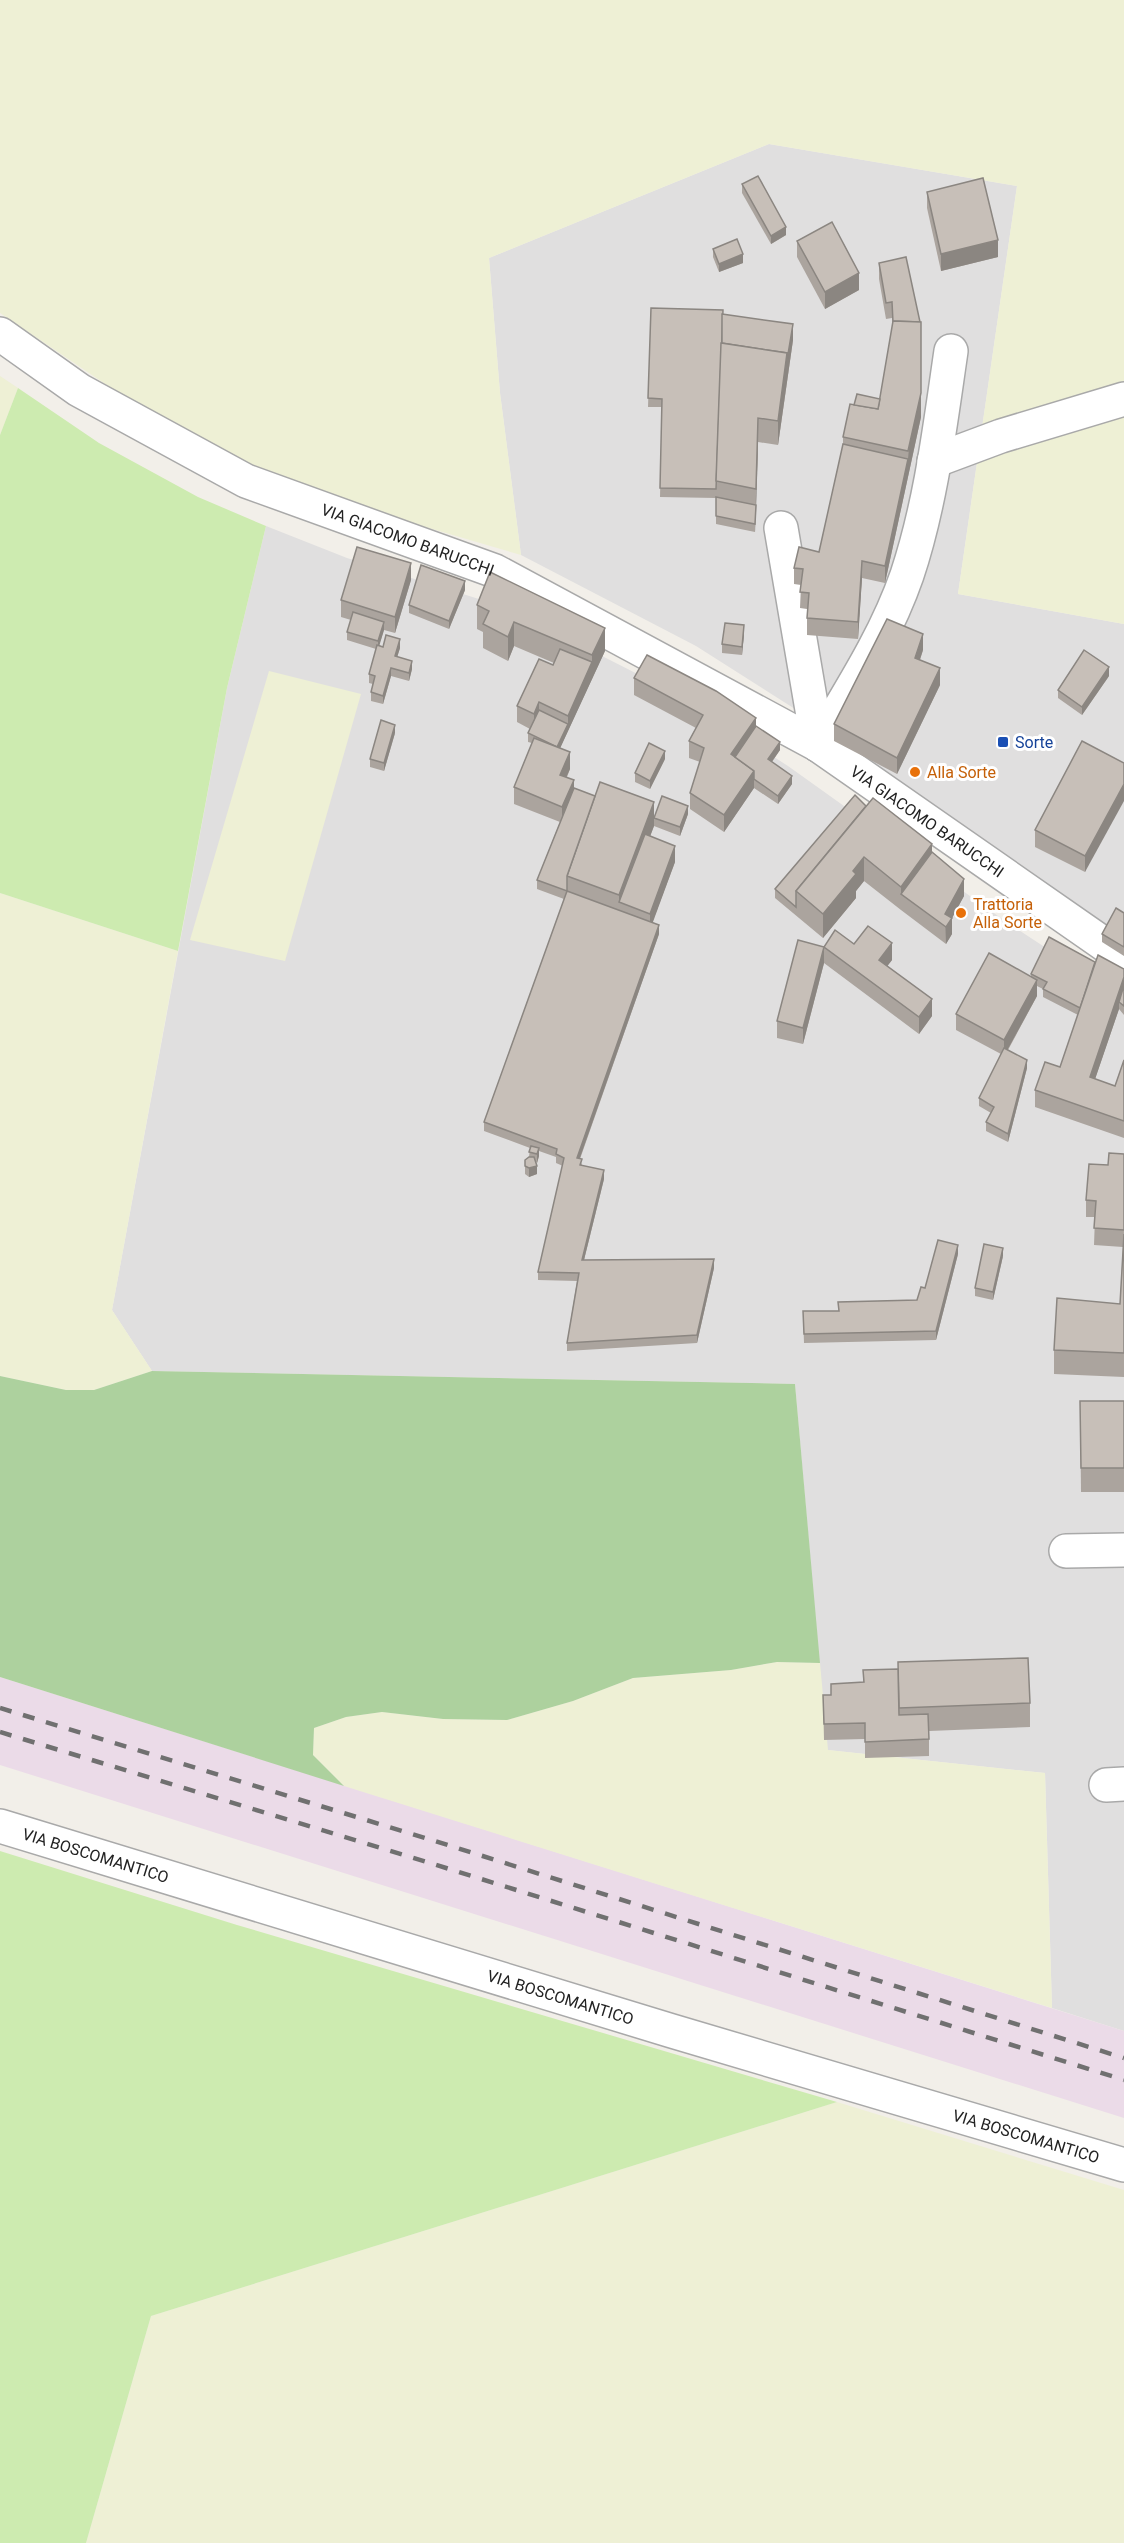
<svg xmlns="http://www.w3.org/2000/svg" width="1124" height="2543" font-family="Roboto,sans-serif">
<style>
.residential{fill:#e0dfdf}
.industrial{fill:#ebdbe8}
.farmland{fill:#eef0d5}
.grass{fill:#cdebb0}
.forest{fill:#add19e}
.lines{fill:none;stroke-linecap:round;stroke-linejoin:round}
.minor-casing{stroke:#a9a9a9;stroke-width:36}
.minor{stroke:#fff;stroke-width:33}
.rail{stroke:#707070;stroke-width:4.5;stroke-dasharray:12 12;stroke-linecap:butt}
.wall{fill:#aba49e}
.shaded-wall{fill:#8b8681}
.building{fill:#c7bfb8;stroke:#8b8681;stroke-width:1.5}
.transit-dot{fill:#1a4fb4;stroke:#fff;stroke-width:2}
.food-dot{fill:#e8710a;stroke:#fff;stroke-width:2}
.labels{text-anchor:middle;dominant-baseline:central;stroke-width:6;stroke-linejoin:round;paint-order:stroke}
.street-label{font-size:16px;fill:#222;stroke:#fff}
.transit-label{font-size:16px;fill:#164399;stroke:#fff;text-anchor:start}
.food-label{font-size:16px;fill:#c56008;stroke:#fff;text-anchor:start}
</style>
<rect width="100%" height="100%" fill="#f2efe9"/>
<g class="residential">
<polygon points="769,144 1017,186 958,594 1124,624 1124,937 1035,878 817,723 696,646 521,555 500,393 489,258"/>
<polygon points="266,526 347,558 495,604 537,623 671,691 788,766 1005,921 1124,999 1124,2031 1052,2008 1045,1773 827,1750 795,1384 152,1371 112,1310 227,688"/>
</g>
<polygon class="industrial" points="0,1677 1124,2031 1124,2118 0,1765"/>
<g class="farmland">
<polygon points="0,0 1124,0 1124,624 958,594 1017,186 769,144 489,258 500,393 521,555 364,509 258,468 126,398 0,313"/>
<polygon points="0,376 18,388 0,435"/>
<polygon points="269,671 361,694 285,961 190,940"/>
<polygon points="0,893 178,951 112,1310 152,1371 94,1390 66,1390 0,1376"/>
<polygon points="777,1662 820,1663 828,1750 1045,1773 1052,2008 344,1786 313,1755 314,1728 346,1717 382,1712 443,1719 507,1720 573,1701 633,1678 731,1670"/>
<polygon points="837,2102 1124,2190 1124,2543 86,2543 151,2316"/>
</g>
<g class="grass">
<polygon points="18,388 99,443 198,497 266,526 227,688 178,951 0,893 0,435"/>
<polygon points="0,1851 237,1925 837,2102 151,2316 86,2543 0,2543"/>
</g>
<polygon class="forest" points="152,1371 795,1384 820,1663 777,1662 731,1670 633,1678 573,1701 507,1720 443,1719 382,1712 346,1717 314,1728 313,1755 344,1786 0,1677 0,1376 66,1390 94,1390"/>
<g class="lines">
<g class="minor-casing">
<g id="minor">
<path id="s1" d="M0,334L79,390L246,481L495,571L818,745L1124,958"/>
<polyline points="934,461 1001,436 1124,399"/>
<polyline points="781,528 818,745"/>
<path d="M818,745C850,691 886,636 907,575C931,503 940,426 951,351"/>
<polyline points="1066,1551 1124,1550"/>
<polyline points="1106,1785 1124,1784"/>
<path id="s2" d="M0,1826L672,2031L1124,2165"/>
</g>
</g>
<use href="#minor" class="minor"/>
<g class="rail">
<polyline points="0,1708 435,1841 1124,2058"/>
<polyline points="0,1732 430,1863 1124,2080"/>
</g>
</g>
<g class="wall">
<polygon points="742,184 786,235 771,244 742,193"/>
<polygon points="927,192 998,257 941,271 927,208"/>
<polygon points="797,241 859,290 825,309 797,257"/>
<polygon points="713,249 743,263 719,272 713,257"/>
<polygon points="906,257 921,417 885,583 862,578 858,639 807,635 807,609 800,608 801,585 794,584 794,568 819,552 843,445 843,437 854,405 880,399 893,324 892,318 886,319 879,279 879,263"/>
<polygon points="651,308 723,314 793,340 778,445 758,442 755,532 716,524 716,498 660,497 662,407 648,407"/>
<polygon points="411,580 395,633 384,630 379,645 383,647 400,648 397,657 412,669 409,681 391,676 383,704 371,701 371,692 373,684 369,683 369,674 376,649 347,640 347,632 351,620 341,617 341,600"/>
<polygon points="465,590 449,629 409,613 409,605"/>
<polygon points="477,605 605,651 560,748 570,769 567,777 574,788 654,818 688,814 680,836 654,826 650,836 675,862 652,923 659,934 580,1159 582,1165 604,1179 584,1260 714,1268 697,1343 567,1351 567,1343 577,1281 538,1280 538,1272 563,1166 556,1163 556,1157 539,1151 539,1156 537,1163 536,1162 537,1174 529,1177 525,1174 525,1160 529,1157 530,1148 484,1131 484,1122 564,899 537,889 537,880 560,822 514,804 514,787 532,743 528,742 528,733 530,729 517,722 517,706 554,663 514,646 508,661 483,648 483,632 477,629"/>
<polygon points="744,634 742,655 722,653 722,644"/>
<polygon points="923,650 920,660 940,685 897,774 834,741 834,724"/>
<polygon points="1109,676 1082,715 1058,698 1058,690"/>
<polygon points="634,678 756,726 780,750 772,762 792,784 778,804 754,788 724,832 690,809 690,793 700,762 689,758 689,741 696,728 634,695"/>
<polygon points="395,733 384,771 370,767 370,759"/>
<polygon points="665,759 650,789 635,782 635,773"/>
<polygon points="1124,763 1085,872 1035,847 1035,830"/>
<polygon points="866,806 932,852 964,896 952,918 952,934 946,944 901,910 864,881 856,891 856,898 823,938 775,898 775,889"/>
<polygon points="1124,913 1124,956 1102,942 1102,934"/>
<polygon points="854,944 892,960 887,966 932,1016 919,1034 824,963 803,1044 777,1038 777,1021 824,947"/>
<polygon points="1095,962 1124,969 1124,1015 1119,1009 1095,1079 1115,1086 1124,1060 1124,1138 1035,1107 1035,1090 1060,1067 1078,1015 1043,997 1043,989 1037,986 1037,996 1008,1050 1027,1068 1008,1142 986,1131 986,1122 991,1113 979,1106 979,1098 1001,1054 956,1030 956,1014 1031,976 1031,974"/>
<polygon points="1124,1154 1124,1377 1054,1374 1054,1350 1120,1304 1123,1247 1094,1245 1095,1217 1086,1217 1086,1200 1108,1165"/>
<polygon points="958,1254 936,1340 804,1343 803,1311 838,1311 917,1300 925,1288"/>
<polygon points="1003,1256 993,1300 975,1296 975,1288"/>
<polygon points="1080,1401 1124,1401 1124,1492 1081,1492"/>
<polygon points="863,1670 1030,1703 1030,1727 929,1731 929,1756 865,1758 865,1739 824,1740 823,1695 831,1695 863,1682"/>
</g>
<g class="shaded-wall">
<polygon points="786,227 786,235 771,244 771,236"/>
<polygon points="998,240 998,257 941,271 941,254"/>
<polygon points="743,254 743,263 719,272 719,264"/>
<polygon points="859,273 859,290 825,309 825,292"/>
<polygon points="921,322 921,417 885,583 885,566 908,459"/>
<polygon points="793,324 793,340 778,445 778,421 787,353"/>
<polygon points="758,418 758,442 756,513 755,532"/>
<polygon points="862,561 862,578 858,639 858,622"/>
<polygon points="411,563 411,580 395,633 395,617"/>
<polygon points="465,581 465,590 449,629 449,621"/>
<polygon points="384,622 384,630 378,650 378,641"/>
<polygon points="514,622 514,646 508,661 508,637"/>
<polygon points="744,625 744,634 742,655 742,647"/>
<polygon points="605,628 605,651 557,755 557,747 568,724 568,716 592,662 592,655"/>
<polygon points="923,634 923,650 915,674 915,658"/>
<polygon points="400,639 400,648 395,664 395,656"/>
<polygon points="412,661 412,669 409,681 409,673"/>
<polygon points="1109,667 1109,676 1082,715 1082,707"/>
<polygon points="391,668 391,676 383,704 383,696"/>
<polygon points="940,668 940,685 897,774 897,758"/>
<polygon points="539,702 539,718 534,730 534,714"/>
<polygon points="756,718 756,734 735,765 731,754"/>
<polygon points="395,725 395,733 384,771 384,763"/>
<polygon points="780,742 780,750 768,767 768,759"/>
<polygon points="665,751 665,759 650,789 650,781"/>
<polygon points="570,752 570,769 560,791 560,775"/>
<polygon points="754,771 754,788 724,832 724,815"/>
<polygon points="792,776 792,784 778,804 778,796"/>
<polygon points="574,780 574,796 562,824 562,807"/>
<polygon points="1124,784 1124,801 1085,872 1085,856"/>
<polygon points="654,802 654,826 625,904 619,902 619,895"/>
<polygon points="688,806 688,814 680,836 680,827"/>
<polygon points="932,844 932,868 901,894 901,887"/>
<polygon points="675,846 675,862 650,930 650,914"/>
<polygon points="864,857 864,881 856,891 856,898 823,938 823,914 853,871"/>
<polygon points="964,879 964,896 952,918 952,934 946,944 945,914"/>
<polygon points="659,925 659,934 577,1166 577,1158"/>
<polygon points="892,943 892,960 879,977 879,960"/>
<polygon points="824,947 824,963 803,1044 803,1028"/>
<polygon points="1124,977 1124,994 1119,1002 1119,1009 1090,1094 1090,1077"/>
<polygon points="1037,980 1037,996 1004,1056 1004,1040"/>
<polygon points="932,999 932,1016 919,1034 919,1017"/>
<polygon points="1027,1060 1027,1068 1008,1142 1008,1134"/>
<polygon points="539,1148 539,1156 537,1163 537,1154"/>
<polygon points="537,1166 537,1174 529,1177 529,1168"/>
<polygon points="604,1170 604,1179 582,1268 582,1260"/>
<polygon points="958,1245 958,1254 936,1340 936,1331"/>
<polygon points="1003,1248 1003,1256 993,1300 993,1292"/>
<polygon points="714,1259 714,1268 697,1343 697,1335"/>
</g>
<g class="building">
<polygon points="758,176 786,227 771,236 742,184"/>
<polygon points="983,178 998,240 941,254 927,192"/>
<polygon points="832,222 859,273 825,292 797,241"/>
<polygon points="737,239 743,254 719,264 713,249"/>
<polygon points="906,257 920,322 893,321 893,322 892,302 886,303 879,263"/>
<polygon points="651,308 723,310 716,489 660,488 662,399 648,398"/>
<polygon points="722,314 793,324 787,360 787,353 722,343"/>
<polygon points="893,321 921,322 921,393 908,451 843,437 850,404 878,409"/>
<polygon points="721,343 787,353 778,421 758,418 756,489 716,481"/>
<polygon points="857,394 880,399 878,409 854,405"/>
<polygon points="843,444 908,459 885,566 862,561 858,622 807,618 809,593 800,592 803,569 794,568 799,547 819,552"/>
<polygon points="716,497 756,505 755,524 716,516"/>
<polygon points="357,547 411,563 395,617 341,600"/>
<polygon points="421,565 465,581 449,621 409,605"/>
<polygon points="490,572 605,628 592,655 514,622 508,637 483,624 489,611 477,605"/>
<polygon points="353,612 384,622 378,641 347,632"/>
<polygon points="887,619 923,634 915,658 940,668 897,758 834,724"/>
<polygon points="725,623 744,625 742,647 722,644"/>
<polygon points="386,635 400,639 395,656 412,661 409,673 391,668 383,696 371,692 375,676 369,674 377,645 383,647"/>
<polygon points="560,649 592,662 568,716 539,702 534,714 517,706 539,659 553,665"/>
<polygon points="1084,650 1109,667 1082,707 1058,690"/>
<polygon points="647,655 716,691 756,718 731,754 754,771 724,815 690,793 704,748 689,741 703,715 634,678"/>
<polygon points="539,710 568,724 557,747 528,733"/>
<polygon points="381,720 395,725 384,763 370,759"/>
<polygon points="756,726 780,742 768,759 792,776 778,796 754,779 754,771 735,757"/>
<polygon points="534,738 570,752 560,775 574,780 562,807 514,787"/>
<polygon points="1082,741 1124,763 1124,784 1085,856 1035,830"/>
<polygon points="649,743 665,751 650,781 635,773"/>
<polygon points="600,782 654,802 619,895 567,876"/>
<polygon points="574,788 595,796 567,876 567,891 537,880"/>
<polygon points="855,795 866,806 796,891 796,907 775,889"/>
<polygon points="662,796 688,806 680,827 654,818"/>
<polygon points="873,798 932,844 901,887 864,857 853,871 856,874 823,914 796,891"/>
<polygon points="645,834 675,846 650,914 619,902"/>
<polygon points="932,852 964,879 945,914 952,918 946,927 901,894"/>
<polygon points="567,891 659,925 577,1158 582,1159 580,1165 604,1170 582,1260 714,1259 697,1335 567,1343 579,1273 538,1272 564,1158 556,1154 557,1149 484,1122"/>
<polygon points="1116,908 1124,913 1124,947 1102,934"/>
<polygon points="868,926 892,943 879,960 932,999 919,1017 824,947 835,930 854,944"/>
<polygon points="1049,937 1095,962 1080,1008 1043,989 1047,982 1031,974"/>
<polygon points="798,940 824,947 803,1028 777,1021"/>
<polygon points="989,953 1037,980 1004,1040 956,1014"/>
<polygon points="1098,955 1124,969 1124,977 1090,1077 1115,1086 1124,1060 1124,1121 1035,1090 1045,1062 1060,1067"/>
<polygon points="1124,985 1124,1006 1119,1002"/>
<polygon points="1004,1048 1027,1060 1008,1134 986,1122 994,1107 979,1098"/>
<polygon points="531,1146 539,1148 537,1154 529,1152"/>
<polygon points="1109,1153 1124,1154 1124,1230 1094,1228 1096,1201 1086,1200 1089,1164 1108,1165"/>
<polygon points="529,1157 534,1157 537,1166 529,1168 525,1166 525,1160"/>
<polygon points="1124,1234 1124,1353 1054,1350 1057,1298 1120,1304"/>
<polygon points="938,1240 958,1245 936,1331 804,1334 803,1311 839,1311 838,1302 917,1300 921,1287 925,1288"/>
<polygon points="984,1244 1003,1248 993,1292 975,1288"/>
<polygon points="1080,1401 1124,1401 1124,1468 1081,1468"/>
<polygon points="1028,1658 1030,1703 899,1708 898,1662"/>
<polygon points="898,1669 899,1715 928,1714 929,1739 865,1742 865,1723 824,1724 823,1695 831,1695 831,1684 864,1682 863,1670"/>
</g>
<rect class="transit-dot" x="997" y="736" width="12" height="12" rx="3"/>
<g class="food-dot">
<circle cx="915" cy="772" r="6"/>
<circle cx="961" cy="913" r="6"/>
</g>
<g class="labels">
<g class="street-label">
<text stroke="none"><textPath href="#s1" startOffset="459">VIA GIACOMO BARUCCHI</textPath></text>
<text stroke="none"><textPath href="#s1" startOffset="1052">VIA GIACOMO BARUCCHI</textPath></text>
<text stroke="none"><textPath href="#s2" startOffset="100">VIA BOSCOMANTICO</textPath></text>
<text stroke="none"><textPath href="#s2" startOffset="586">VIA BOSCOMANTICO</textPath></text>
<text stroke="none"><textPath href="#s2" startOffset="1072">VIA BOSCOMANTICO</textPath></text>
</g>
<g class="transit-label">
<text x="1015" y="742">Sorte</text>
</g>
<g class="food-label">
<text x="927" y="772">Alla Sorte</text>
<text x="973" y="904">Trattoria<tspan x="973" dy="18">Alla Sorte</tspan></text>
</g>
</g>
</svg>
